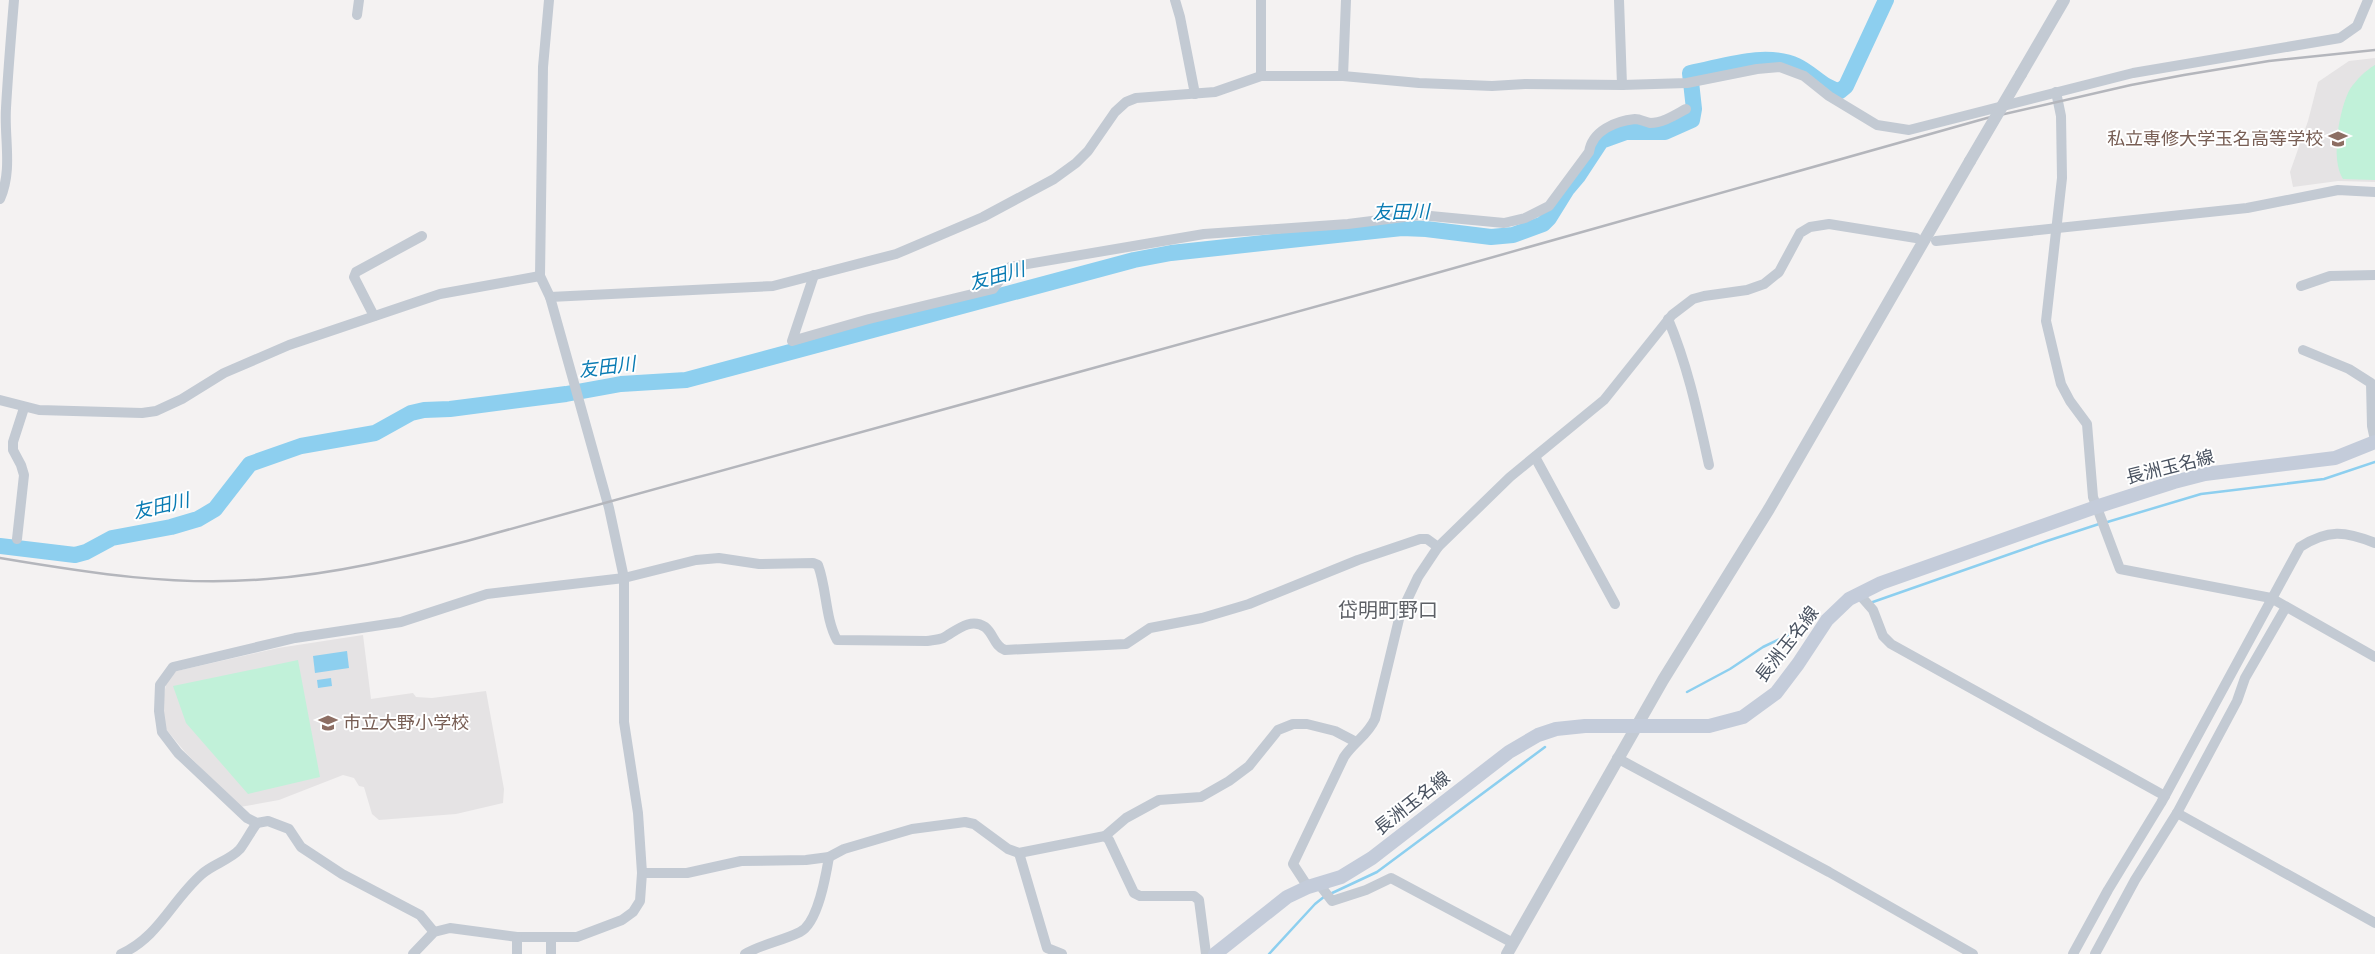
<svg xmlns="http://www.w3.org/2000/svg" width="2375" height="954" font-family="Arial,'Noto Sans JP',sans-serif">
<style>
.education{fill:#e5e3e4}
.green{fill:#c1f1d9}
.water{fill:#8dcfef}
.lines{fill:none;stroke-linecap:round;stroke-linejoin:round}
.stream{stroke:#8dcfef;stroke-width:2.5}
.river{stroke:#8dcfef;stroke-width:16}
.minor{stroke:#c3cad3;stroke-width:10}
.tertiary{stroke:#c3cad3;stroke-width:12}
.secondary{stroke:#c4ccda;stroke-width:14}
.rail{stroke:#b4b6bc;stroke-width:2.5}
.tertiary-bridge{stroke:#c3cad3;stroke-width:12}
.labels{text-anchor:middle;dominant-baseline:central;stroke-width:4;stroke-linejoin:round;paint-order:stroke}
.education-label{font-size:18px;fill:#785e54;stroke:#fff;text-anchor:end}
.street-label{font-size:18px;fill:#495260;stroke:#fff}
.water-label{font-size:19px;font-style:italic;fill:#097bb3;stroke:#fff}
.quarter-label{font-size:20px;fill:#5e6167;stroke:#fff}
</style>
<rect width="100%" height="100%" fill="#f4f2f2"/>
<g class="education">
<polygon points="2375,58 2375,182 2338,181 2293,187 2290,172 2308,121 2318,82 2349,61"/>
<polygon points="363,635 371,699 413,693 416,697 432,698 486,691 504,789 503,803 456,814 379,820 372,814 364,787 359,786 354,778 343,775 279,800 240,807 185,752 165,728 162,706 168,673 278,648"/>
</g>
<g class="green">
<path d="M2375,65V180L2343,179C2330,160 2339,109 2350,89C2357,79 2365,71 2375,65Z"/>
<polygon points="298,660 320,777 248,794 186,723 173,686"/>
</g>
<g class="water">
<polygon points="347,651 349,668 315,673 313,656"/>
<polygon points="331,678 332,686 318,688 317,680"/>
</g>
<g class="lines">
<g class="stream">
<polyline points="2104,523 2201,494 2324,479 2375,462"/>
<polyline points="1870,603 2047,541 2099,524"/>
<polyline points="1687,692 1730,669 1763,647 1803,628"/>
<polyline points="1330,894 1377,872 1545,747"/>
<polyline points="1269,954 1315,904 1325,896"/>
</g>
<path class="river" d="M0,546L75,555L86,552L112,538L171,527L198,519L215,509L250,464L301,446L375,433L411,413L424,410L450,409L566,394L621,384L686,380L1134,260L1171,253L1402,228L1426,229L1491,237L1513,235L1543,224L1549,218L1567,189L1578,176L1601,141L1626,132H1665L1692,120L1694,109L1690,73C1723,67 1765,51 1797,66C1812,73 1824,89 1840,91L1846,86L1886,0"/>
<g class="minor">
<polyline points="1175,0 1180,17 1195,94"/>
<polyline points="1619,0 1622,85"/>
<polyline points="357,15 359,0"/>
<polyline points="1261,76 1261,0"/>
<polyline points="1343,76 1346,0"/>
<polyline points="2056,92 2061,116 2062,178 2046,321 2061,384 2070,401 2087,424 2093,497 2120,569 2271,598 2375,657"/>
<path d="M0,199C13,170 4,138 6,108C8,72 11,36 14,0"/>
<polyline points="1936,241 2247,208 2338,190 2375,192"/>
<path d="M814,275L792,341L869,319L993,289L1010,267L1204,234L1348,224L1420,215L1504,223L1525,218L1549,206L1589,152C1592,131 1615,121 1635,119C1640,119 1645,122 1650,123C1663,123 1675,115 1686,109"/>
<polyline points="2301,286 2330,276 2375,275"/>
<polyline points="550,297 773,286 896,254 983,217 1054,179 1076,163 1088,151 1115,112 1126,102 1136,98 1215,92 1261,76 1343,76 1419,83 1492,86 1525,84 1622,85 1687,83 1757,69 1780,67 1804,76 1829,96 1877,125 1909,130 2133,73 2340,38 2357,26 2368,0"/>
<polyline points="374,316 354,277 356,272 422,236"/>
<path d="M1668,319C1688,366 1698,415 1709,465"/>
<polyline points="2303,350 2349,369 2371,383 2372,426 2375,440"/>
<polyline points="0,400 39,410 142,413 156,411 182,399 224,373 289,345 440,294 540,276"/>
<polyline points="1535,457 1615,604"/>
<polyline points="17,539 24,475 21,465 13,450 13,442 24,408"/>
<polyline points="1859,594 1873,610 1883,636 1891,644 2165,796"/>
<polyline points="1617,758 1829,872 1973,954"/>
<polyline points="2177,813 2375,923"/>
<polyline points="1105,836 1109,840 1134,893 1140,896 1194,896 1199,900 1206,954"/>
<polyline points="1019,853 1047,948 1062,954"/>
<polyline points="642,873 687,873 741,861 806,860 829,857 844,849 912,829 965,822 974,824 1008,849 1019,853 1105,836 1126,818 1159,800 1201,797 1229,781 1249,766 1278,730 1293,724 1307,724 1335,731 1356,742"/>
<polyline points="1319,884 1332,901 1366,890 1391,878 1513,943"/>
<path d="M1308,887L1293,864L1344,757C1354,742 1368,735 1375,719L1400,615L1418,577L1438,547L1510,477L1604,400L1672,315L1693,299L1704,296L1747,290L1764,284L1779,272L1800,233L1810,227L1829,224L1916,238"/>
<path d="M434,932L420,915L342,874L301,847L289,829L268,821L257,823L247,818L178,753L162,732L159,711L160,685L173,667L295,638L401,622L487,594L624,578L696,560L719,558L759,564L813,563L818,565C827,589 825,618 837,640L927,641C933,640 938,640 943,638C956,631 970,617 985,627C994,634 994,646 1005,650L1126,644L1150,628L1202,618L1249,604L1358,560L1420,539H1427L1438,547"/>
<polyline points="551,937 551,954"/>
<path d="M121,954C159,937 172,900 202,874C213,864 230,860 240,849C246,841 251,831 257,823"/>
<polyline points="413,954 434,932 450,928 517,937 577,937 622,920 633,912 640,901 642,873 638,813 624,722 624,578 609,508 550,297 540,276 543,67 549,0"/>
<polyline points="517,954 517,937"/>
<path d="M745,954C762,944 782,941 800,932C818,923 826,875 829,857"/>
<path d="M2073,954L2108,890L2161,803L2300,547C2328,529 2345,531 2375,543"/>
<polyline points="2095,954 2135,880 2177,813 2237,701 2245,678 2286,607"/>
</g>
<g class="tertiary">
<polyline points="2021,74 2064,0"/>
<polyline points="1507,954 1663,680 1769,509 1970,161"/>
</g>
<polyline class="secondary" points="1215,954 1287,897 1308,887 1341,877 1372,858 1509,752 1538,735 1556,729 1585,726 1709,726 1743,717 1776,693 1798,664 1827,620 1849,599 1881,583 2096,507 2174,482 2205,474 2335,458 2375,442"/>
<path class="rail" d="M0,558C89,573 177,587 267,579C335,574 401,558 467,541L1394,285L1987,118L2131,85L2184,75L2269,61L2375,50"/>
<polyline class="tertiary-bridge" points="1970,161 2021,74"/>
</g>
<defs>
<g id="school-bare" transform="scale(1.5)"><path d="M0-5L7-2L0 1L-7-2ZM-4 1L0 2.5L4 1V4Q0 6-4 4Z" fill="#8d6e63" stroke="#fff" stroke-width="2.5" paint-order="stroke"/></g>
</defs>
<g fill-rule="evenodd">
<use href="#school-bare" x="2338" y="139"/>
<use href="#school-bare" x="328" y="723"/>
</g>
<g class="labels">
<g class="education-label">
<text x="2323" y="139">私立専修大学玉名高等学校</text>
<text x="343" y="723" text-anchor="start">市立大野小学校</text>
</g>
<g class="street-label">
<text transform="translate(2170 467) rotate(-14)">長洲玉名線</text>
<text transform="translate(1787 644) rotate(-52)">長洲玉名線</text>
<text transform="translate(1412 803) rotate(-38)">長洲玉名線</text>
</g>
<g class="water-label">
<text transform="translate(1401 212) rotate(-1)">友田川</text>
<text transform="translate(997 276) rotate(-15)">友田川</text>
<text transform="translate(607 367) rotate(-7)">友田川</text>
<text transform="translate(161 506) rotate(-13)">友田川</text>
</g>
<g class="quarter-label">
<text x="1388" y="610">岱明町野口</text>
</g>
</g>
</svg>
